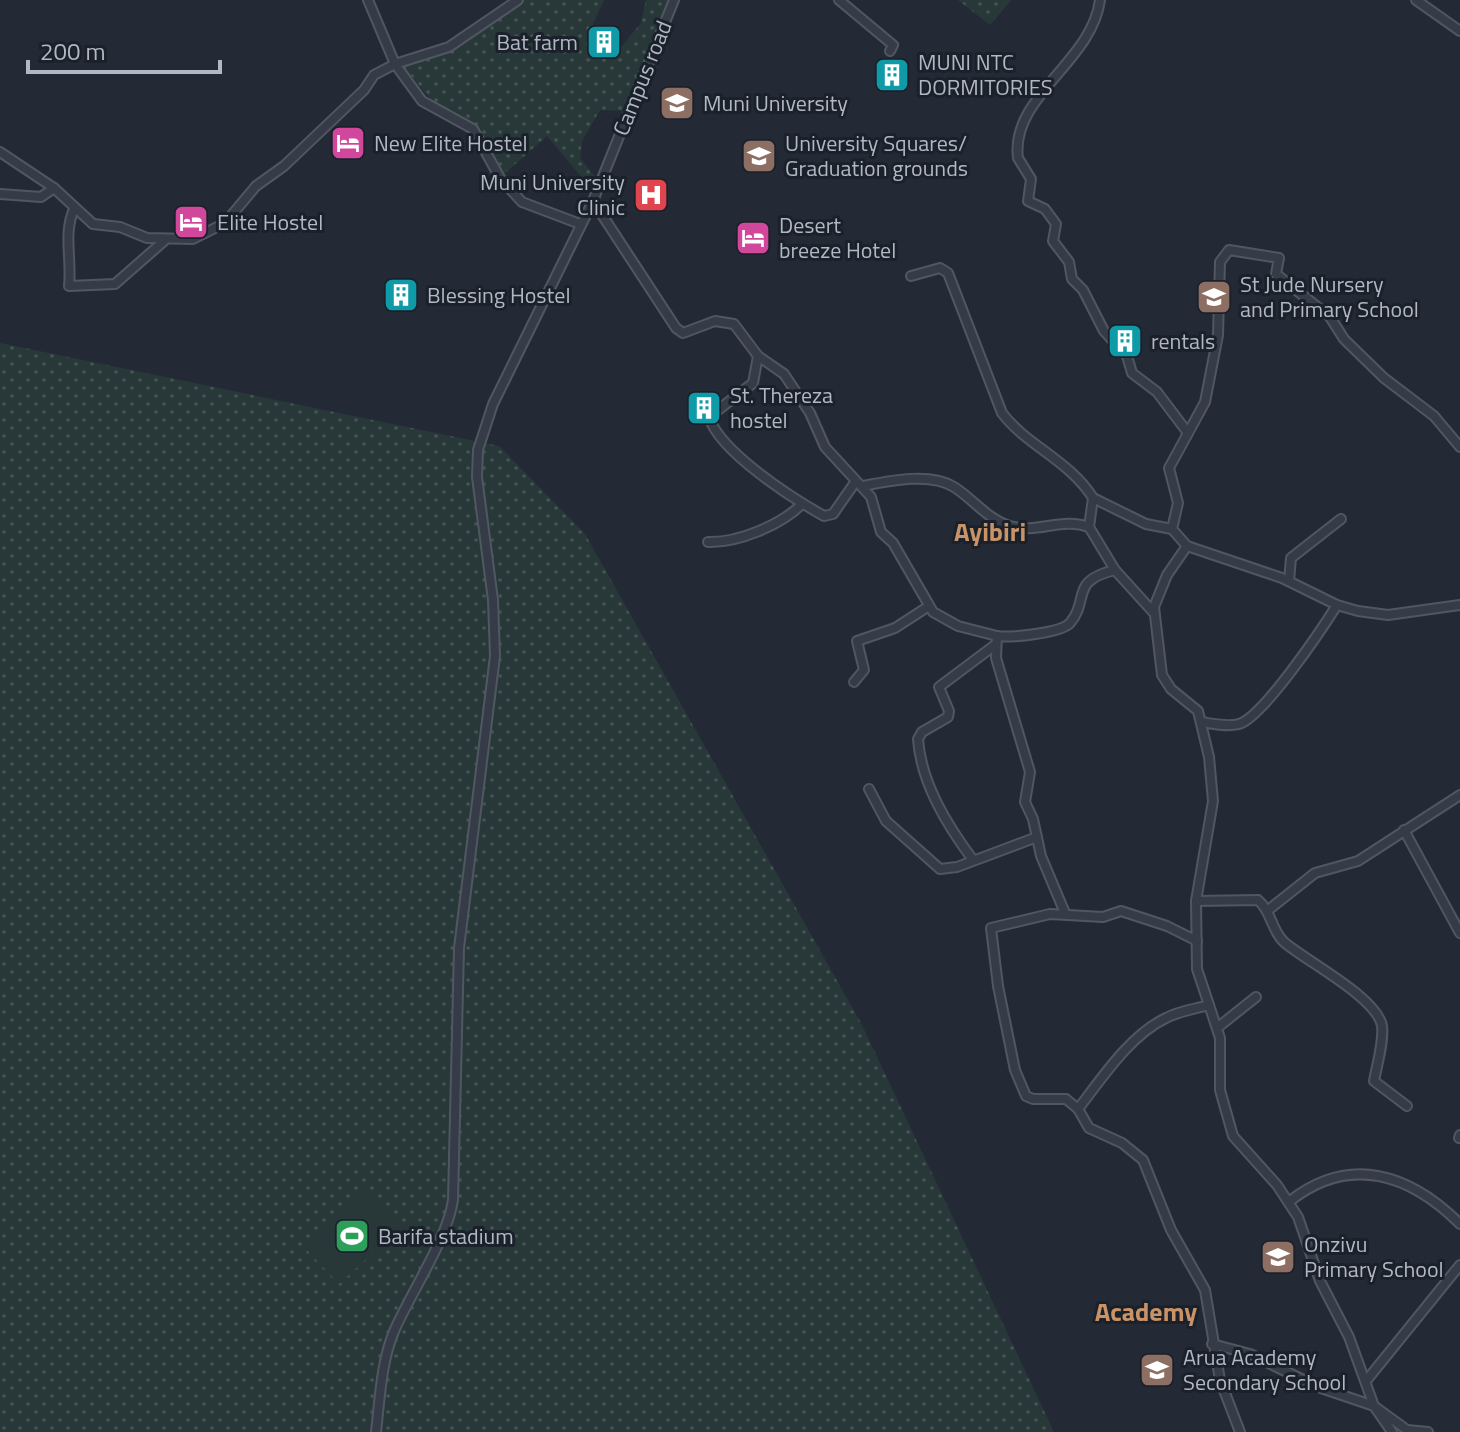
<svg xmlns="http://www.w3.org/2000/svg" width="1460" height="1432" font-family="'Titillium Web',sans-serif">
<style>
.grass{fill:url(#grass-dots)}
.garden{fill:#283839}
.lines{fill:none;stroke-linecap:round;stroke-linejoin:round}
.minor-casing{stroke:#515761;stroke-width:12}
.minor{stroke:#363c47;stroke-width:8}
.labels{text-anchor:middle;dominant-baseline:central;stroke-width:6;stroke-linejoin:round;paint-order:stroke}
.poi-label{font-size:22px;fill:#b1b7c3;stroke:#1b212b;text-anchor:start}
.street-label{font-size:22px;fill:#b1b7c3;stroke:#1b212b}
.quarter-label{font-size:26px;font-weight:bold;fill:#c89367;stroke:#1b212b}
</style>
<defs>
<pattern id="grass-dots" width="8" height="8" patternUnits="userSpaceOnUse" patternTransform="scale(2)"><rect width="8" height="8" fill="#283839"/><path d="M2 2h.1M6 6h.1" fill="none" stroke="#455354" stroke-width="1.8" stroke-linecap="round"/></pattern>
</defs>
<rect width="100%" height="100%" fill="#232a36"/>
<g class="grass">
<polygon points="520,0 604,0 593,23 596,44 617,52 641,23 646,0 672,0 624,111 600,110 582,141 580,158 599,182 594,192 547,136 503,175 479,129 436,106 400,62 430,57"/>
<polygon points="958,0 1011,0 990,25"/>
<polygon points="0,343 499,446 585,534 862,1025 1054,1432 0,1432"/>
</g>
<polygon class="garden" points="366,1188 402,1227 339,1284 303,1246"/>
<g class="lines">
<g class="minor-casing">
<g id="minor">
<polyline points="368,0 395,64 449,47 518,0"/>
<polyline points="839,0 893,45 890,51"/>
<path d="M1100,0C1092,62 1010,97 1018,158L1031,179L1028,201L1045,209L1056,224L1053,241L1069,262L1072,279L1083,290L1104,331L1127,356L1132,373L1157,392L1188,433"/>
<polyline points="1416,0 1460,31"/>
<polyline points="0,152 54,188 93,224 120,227 147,238 193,239 225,223 256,186 284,166 364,90 374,75 395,64 422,101 473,129 500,178 522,202 580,224"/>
<polyline points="0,194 41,197 54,188"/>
<polyline points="593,201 676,328 683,333 715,321 734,324 758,356 784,374 810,413 825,447 871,497 881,532 893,543 933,612 958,626 997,636 996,658 1030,772 1025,802 1033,819 1041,856 1065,913"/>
<path d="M74,209C63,234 72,259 69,286L115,284L164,241"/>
<path d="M911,276L940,268L948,273L1002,413C1027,446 1069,460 1093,498L1089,527L1115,570L1154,613"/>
<path d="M758,356L753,383L709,417C720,452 792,498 824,516L833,514L856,481"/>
<path d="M863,486C889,481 930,472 954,487C972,498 988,520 1010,526C1037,534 1062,517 1089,527"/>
<polyline points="1093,498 1146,524 1172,529"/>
<path d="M708,542C738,543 781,525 802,504"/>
<polyline points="1187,546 1172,529 1178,503 1169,468 1205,402 1218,335 1220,262 1229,250 1279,258 1276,274 1330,317 1344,339 1384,378 1434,416 1460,447"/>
<polyline points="1289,581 1291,558 1341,519"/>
<path d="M997,636C1011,638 1061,633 1070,623C1090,599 1069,581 1115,570"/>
<polyline points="854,682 864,670 857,641 895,628 929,606"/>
<path d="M1202,722C1213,724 1228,727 1239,724C1263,717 1322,629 1337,605"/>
<polyline points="869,789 886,821 940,869 957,867 1037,837"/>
<polyline points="1404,830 1460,933"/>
<path d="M973,860C947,825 921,783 918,739L922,732L948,717L949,711L939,687L995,645"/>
<path d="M1196,901L1258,900C1272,912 1271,930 1284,942C1304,960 1377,997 1382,1026C1384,1042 1377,1064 1374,1081L1407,1106"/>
<polyline points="1267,911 1315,873 1358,861 1460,795"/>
<polyline points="1197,941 1167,926 1121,911 1103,917 1050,914 991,928 998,986 1015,1070 1026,1096 1033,1099 1066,1099 1078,1109 1089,1128 1122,1143 1143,1160 1171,1230 1205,1290 1220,1380 1240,1432"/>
<polyline points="1217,1028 1256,997"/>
<path d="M1078,1109C1102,1078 1130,1035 1166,1018C1179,1011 1195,1009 1209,1005"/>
<polyline points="1459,1138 1460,1135"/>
<path d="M1290,1201C1350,1154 1410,1174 1460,1224"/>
<polyline points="1212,1344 1250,1354 1318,1387 1374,1406 1407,1430 1428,1432"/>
<polyline points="1366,1381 1460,1265"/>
<path d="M376,1432C380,1398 381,1361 395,1329C411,1293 448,1237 453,1200L459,948L495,656L493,600L477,477L478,450L493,404L593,201L674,0"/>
<polyline points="1392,1432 1374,1406 1349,1337 1320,1281 1298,1217 1277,1185 1233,1136 1220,1090 1220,1038 1197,969 1196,901 1213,801 1209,757 1198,711 1171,689 1162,675 1154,607 1167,575 1187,546 1282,578 1337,605 1358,611 1388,615 1460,605"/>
</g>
</g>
<use href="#minor" class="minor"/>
</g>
<defs>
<g id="building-square" transform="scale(1.8)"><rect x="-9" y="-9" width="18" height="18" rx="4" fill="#0f9aa8" stroke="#1b212b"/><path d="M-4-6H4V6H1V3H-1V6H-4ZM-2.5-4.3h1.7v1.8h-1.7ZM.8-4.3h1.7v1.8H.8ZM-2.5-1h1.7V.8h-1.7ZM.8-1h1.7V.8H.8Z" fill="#fff"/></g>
<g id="university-square" transform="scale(1.8)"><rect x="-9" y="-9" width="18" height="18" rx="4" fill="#8d6e63" stroke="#1b212b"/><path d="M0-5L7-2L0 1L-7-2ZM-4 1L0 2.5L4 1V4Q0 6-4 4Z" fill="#fff"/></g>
<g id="hotel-square" transform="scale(1.8)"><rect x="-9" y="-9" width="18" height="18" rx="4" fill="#d1479c" stroke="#1b212b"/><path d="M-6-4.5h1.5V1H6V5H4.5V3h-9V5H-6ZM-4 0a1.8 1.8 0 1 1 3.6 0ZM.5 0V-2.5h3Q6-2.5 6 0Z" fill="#fff"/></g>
<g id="hospital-square" transform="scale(1.8)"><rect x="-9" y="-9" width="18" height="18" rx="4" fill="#e0444e" stroke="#1b212b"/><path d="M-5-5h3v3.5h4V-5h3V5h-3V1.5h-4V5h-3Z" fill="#fff"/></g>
<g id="school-square" transform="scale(1.8)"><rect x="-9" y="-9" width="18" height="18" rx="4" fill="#8d6e63" stroke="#1b212b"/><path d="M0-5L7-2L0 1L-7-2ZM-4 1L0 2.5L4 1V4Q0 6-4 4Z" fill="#fff"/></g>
<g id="stadium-square" transform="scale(1.8)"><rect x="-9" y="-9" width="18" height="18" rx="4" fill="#2e9e5b" stroke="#1b212b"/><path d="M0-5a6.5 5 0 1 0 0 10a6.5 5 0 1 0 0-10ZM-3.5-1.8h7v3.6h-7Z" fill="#fff"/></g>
</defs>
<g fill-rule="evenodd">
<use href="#building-square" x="604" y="42"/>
<use href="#building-square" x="892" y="75"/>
<use href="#university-square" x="677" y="103"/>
<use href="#hotel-square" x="348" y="143"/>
<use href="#university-square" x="759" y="156"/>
<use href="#hospital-square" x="651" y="195"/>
<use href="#hotel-square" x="191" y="222"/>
<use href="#hotel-square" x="753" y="238"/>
<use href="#building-square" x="401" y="295"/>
<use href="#school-square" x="1214" y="297"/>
<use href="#building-square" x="1125" y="341"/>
<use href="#building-square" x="704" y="408"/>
<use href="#stadium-square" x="352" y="1236"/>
<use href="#school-square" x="1278" y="1257"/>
<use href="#school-square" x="1157" y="1370"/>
</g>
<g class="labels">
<g class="poi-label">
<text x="578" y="42" text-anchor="end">Bat farm</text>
<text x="918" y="62">MUNI NTC<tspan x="918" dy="25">DORMITORIES</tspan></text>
<text x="703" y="103">Muni University</text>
<text x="374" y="143">New Elite Hostel</text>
<text x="785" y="143">University Squares/<tspan x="785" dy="25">Graduation grounds</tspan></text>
<text x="625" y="182" text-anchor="end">Muni University<tspan x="625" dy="25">Clinic</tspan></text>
<text x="217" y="222">Elite Hostel</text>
<text x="779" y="225">Desert<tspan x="779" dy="25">breeze Hotel</tspan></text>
<text x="1240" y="284">St Jude Nursery<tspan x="1240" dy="25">and Primary School</tspan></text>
<text x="427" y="295">Blessing Hostel</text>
<text x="1151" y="341">rentals</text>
<text x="730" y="395">St. Thereza<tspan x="730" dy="25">hostel</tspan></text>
<text x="378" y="1236">Barifa stadium</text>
<text x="1304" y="1244">Onzivu<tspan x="1304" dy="25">Primary School</tspan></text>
<text x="1183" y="1357">Arua Academy<tspan x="1183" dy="25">Secondary School</tspan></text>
</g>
<g class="street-label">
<text transform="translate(642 78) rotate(-68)">Campus road</text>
</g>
<g class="quarter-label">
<text x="990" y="531">Ayibiri</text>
<text x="1146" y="1311">Academy</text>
</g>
</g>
<path d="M28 60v12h192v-12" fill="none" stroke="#b1b7c3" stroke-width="4"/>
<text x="40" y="60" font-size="24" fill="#b1b7c3" stroke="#1b212b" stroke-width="6" paint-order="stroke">200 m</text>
</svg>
